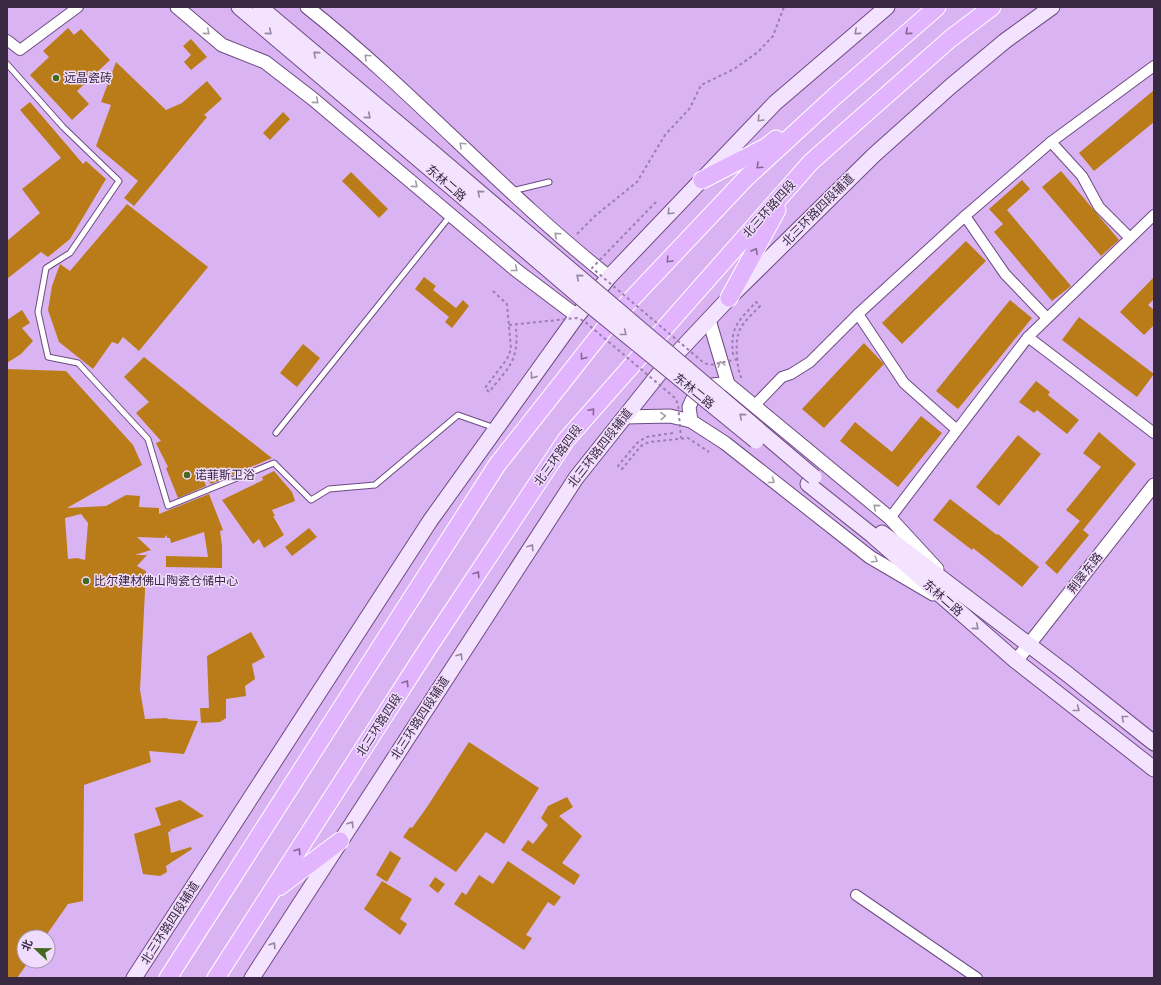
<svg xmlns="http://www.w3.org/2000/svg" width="1161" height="985" font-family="'DM Sans','Noto Sans SC',sans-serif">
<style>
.building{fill:#ba7c18;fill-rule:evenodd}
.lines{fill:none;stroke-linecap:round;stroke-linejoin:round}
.service-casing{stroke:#6e4b83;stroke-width:7}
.minor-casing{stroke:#6e4b83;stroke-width:12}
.tertiary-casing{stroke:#6e4b83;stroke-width:15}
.secondary-casing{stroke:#6e4b83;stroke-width:17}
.trunk-casing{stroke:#fff;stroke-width:19}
.path{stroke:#9d7eb0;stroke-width:2;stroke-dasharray:3 3;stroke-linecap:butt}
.service{stroke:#fff;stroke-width:5}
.minor{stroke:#fff;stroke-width:10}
.tertiary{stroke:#fff;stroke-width:13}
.secondary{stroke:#f4e3ff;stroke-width:15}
.trunk{stroke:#e2b4fe;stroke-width:17}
.secondary-bridge-casing{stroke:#6e4b83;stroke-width:17;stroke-linecap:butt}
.path-bridge{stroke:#9d7eb0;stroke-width:2;stroke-dasharray:3 3;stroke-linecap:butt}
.secondary-bridge{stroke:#f4e3ff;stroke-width:15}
.oneway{stroke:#a59eaa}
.oneway2{stroke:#9686a0}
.oneway3{stroke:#846796}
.poi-dot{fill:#446820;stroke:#f0ddfd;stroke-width:1.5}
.labels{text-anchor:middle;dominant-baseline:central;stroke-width:3;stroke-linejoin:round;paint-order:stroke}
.poi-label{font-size:12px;fill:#382841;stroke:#f0ddfd;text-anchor:start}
.street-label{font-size:12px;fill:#382841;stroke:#f0ddfd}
</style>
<rect width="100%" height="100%" fill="#dab3f3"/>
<g class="building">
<polygon points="68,28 74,35 81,29 110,60 77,91 89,104 72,120 30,75 49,57 43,51"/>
<polygon points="191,39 207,57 191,70 184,62 191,55 183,46"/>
<polygon points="116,62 166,110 182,103 207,81 222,99 204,115 207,117 134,206 124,198 138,181 96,146 111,105 101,102"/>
<polygon points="1154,90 1154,122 1094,171 1079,153"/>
<polygon points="30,102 83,164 86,161 106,179 70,239 48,257 41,252 7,279 7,241 40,213 22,189 61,158 20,110"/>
<polygon points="283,112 290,119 270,140 263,133"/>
<polygon points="1061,171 1119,240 1101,256 1042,187"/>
<polygon points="351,172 388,209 379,218 342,181"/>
<polygon points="1022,180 1030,189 1007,210 1071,286 1052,301 994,232 1003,224 989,209"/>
<polygon points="127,204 208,267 139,351 123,337 118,344 112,342 93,369 59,342 48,310 52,286 60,264 70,271"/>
<polygon points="966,241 986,261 902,344 882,323"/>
<polygon points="424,277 436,286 433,290 456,308 463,300 469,306 452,328 445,322 449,317 415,289"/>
<polygon points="1154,277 1154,299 1148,305 1154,310 1154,325 1144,335 1120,312"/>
<polygon points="1010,300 1032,318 958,409 936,391"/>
<polygon points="22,310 30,323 22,328 33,341 21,354 7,363 7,320"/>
<polygon points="1079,317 1154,374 1137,397 1062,340"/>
<polygon points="864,343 884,364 824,428 802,409"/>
<polygon points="303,344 320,358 297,387 280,373"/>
<polygon points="144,357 214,413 272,458 211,484 204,474 202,475 206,486 178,498 166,468 168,467 156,443 161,441 136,413 149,402 124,377"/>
<path d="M7,369L66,371L133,445L142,465L67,508L106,506L126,495L140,496L139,507L159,508V514L209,494L223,530L220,531L222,546V568L166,567V556L208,557L204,532L171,543L170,538H167V535L164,538L137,537L151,550L135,555H147L137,566L146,571L140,690L145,719L168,718L167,719L198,721L184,754L149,751L151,762L84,785L83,901L68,904L45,937H24V961H29L17,978H7ZM81,514L88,523L85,560L77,558L68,559L65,518Z"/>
<polygon points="1036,381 1050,392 1048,395 1079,420 1067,434 1037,410 1034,413 1019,402"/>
<polygon points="921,416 942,433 898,487 840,441 855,422 892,452"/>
<polygon points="1099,432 1136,464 1083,530 1089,535 1057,574 1045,563 1080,521 1066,510 1101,467 1083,453"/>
<polygon points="1018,435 1041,454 999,506 976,487"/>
<polygon points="274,471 292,492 295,501 272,510 275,516 273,516 284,535 264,548 259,539 253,544 222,500 263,480 262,477"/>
<polygon points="950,499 997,535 998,534 1039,567 1022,587 973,548 972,550 933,520"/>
<polygon points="309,528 317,537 292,556 285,547"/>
<polygon points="251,632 265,657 252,664 255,679 245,686 246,696 226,699 226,718 220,722 201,723 200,708 209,708 207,656"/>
<polygon points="469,742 539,788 504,844 486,832 456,872 403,837 410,827 412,828 427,807"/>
<polygon points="567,797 573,807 559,816 582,836 562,863 580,875 574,885 521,850 528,840 533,844 548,825 541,818 548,806"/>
<polygon points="180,800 204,816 170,830 171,831 168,832 171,853 191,847 192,849 166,866 167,872 160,876 143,874 134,834 161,825 155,808"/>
<polygon points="390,851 401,858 387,882 376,875"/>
<polygon points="508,861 561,897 554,906 548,902 526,935 532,938 524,950 454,904 462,892 466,895 479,875 493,884"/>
<polygon points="435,877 445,884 438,893 429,886"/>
<polygon points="382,881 412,899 400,919 407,924 400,935 364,909"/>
</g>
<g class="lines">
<g class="service-casing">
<g id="service">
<polyline points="7,64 63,127 119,181 70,253 46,268 38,312 48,357 78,363 148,439 168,506 274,463 311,500 329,489 375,485 458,415 495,428"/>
<polyline points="512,191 549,182"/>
<polyline points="276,433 450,216"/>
</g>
</g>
<g class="minor-casing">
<g id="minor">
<polyline points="7,40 20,50 78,7"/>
<polyline points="1051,142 1082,176 1099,207 1130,238"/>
<polyline points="965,216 1005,274 1047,318"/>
<polyline points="1028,337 1154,215"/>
<polyline points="754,406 782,377 791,374 810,362 858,314"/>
<polyline points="957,430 904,383 858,314 965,216 1051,142 1154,66"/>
<polyline points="890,518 1028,337 1154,433"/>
<polyline points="856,895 977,978"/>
</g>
</g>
<g class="tertiary-casing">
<g id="tertiary">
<polyline points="177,7 222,45 265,62 313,99 516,270 577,316"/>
<path d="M307,7C413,91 503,193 609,277"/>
<polyline points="709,320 728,384 890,518 937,569"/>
<polyline points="624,417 670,416 691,421 725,443 870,557 933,594"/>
<path d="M691,421L689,407C697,386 707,384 728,384"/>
<polyline points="1016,661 1154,485"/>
</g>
</g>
<g class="secondary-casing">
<g id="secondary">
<polyline points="239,7 423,163"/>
<polyline points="260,7 431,151"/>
<polyline points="808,484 872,535 1016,661 1154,769"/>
<polyline points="882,533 1066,673 1154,743"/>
<polyline points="134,978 430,521 577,316 609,277 775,103 887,7"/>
<polyline points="252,978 576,478 666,365 729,298 874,155 951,86 1005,41 1052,7"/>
</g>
</g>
<g class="trunk-casing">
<g id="trunk">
<polyline points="702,180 766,147 776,139"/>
<polyline points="729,298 777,210"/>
<polyline points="279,887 340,841"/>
<polyline points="168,978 497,465 609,323 746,178 834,97 937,7"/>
<polyline points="216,978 428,648 566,440 811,162 950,39 992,7"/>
</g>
</g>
<g class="path">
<polyline points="577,234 596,215 637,182 665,135 690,108 701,85 734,69 758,52 773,36 784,7"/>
<path d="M493,291L507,304L511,349L507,359L485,388L489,392C508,368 519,361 516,329"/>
<path d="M733,355C730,326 738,322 756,302L760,306C741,326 735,328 737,358C738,365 738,372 742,379"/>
<polyline points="673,433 646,437 637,443 618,466 622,469 641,446 649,442 688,438 709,452"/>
</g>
<use href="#service" class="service"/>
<use href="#minor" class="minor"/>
<use href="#tertiary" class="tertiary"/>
<use href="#secondary" class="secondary"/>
<use href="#trunk" class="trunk"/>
<g class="secondary-bridge-casing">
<g id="secondary-bridge">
<polyline points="431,151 814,477"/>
<polyline points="423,163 586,302 756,441"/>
</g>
</g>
<g class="path-bridge">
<polyline points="656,202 592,268 704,363 710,365 738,359"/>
<polyline points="509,325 577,318 584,321 675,398 678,404 681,438"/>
</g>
<use href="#secondary-bridge" class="secondary-bridge"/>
</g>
<defs><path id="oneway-chevron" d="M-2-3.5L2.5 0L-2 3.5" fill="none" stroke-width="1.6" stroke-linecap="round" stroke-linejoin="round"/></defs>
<g class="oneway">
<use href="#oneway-chevron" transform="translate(207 32) rotate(40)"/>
<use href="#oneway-chevron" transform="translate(367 57) rotate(-137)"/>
<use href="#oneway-chevron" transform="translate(316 101) rotate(40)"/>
<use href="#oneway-chevron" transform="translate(462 145) rotate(-137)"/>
<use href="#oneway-chevron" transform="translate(415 185) rotate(40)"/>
<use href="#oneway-chevron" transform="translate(557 235) rotate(-138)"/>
<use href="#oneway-chevron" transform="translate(515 269) rotate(39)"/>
<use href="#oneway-chevron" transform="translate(721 364) rotate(-107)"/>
<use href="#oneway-chevron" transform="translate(663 416) rotate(-2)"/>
<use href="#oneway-chevron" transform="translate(772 481) rotate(38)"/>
<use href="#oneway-chevron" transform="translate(876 507) rotate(-140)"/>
<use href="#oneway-chevron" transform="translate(875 560) rotate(31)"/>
</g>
<g class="oneway2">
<use href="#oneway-chevron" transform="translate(269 32) rotate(40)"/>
<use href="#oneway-chevron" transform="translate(857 32) rotate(139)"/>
<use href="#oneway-chevron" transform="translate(316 54) rotate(-140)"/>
<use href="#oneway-chevron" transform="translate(368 116) rotate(40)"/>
<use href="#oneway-chevron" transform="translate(760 119) rotate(134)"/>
<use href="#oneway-chevron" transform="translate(480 193) rotate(-140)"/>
<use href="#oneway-chevron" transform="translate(670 212) rotate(134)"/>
<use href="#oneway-chevron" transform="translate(579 277) rotate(-140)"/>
<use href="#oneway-chevron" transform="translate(624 333) rotate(39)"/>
<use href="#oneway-chevron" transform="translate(533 376) rotate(126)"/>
<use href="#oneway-chevron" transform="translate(742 416) rotate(-140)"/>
<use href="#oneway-chevron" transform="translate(531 547) rotate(-57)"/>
<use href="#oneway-chevron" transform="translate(976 627) rotate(40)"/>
<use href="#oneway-chevron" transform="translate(460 656) rotate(-57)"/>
<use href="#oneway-chevron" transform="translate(1077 709) rotate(38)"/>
<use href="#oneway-chevron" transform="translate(1124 718) rotate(-141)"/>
<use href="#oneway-chevron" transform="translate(351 824) rotate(-57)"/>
<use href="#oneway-chevron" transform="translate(273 945) rotate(-57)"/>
</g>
<g class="oneway3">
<use href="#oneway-chevron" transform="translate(908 32) rotate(139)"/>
<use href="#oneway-chevron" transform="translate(759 166) rotate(137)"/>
<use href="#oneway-chevron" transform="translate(755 251) rotate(-61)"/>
<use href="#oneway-chevron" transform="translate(669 260) rotate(133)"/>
<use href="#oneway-chevron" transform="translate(583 357) rotate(128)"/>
<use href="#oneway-chevron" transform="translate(592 411) rotate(-49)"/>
<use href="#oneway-chevron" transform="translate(477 574) rotate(-57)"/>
<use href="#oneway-chevron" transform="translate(406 683) rotate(-57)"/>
<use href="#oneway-chevron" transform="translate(298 851) rotate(-57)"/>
</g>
<g class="poi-dot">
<circle cx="56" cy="78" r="4"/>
<circle cx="187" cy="475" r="4"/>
<circle cx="86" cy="581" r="4"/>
</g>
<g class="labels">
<g class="poi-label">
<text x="64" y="78">远晶瓷砖</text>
<text x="195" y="475">诺菲斯卫浴</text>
<text x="94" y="581">比尔建材佛山陶瓷仓储中心</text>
</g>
<g class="street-label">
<text transform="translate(446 183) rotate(41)">东林二路</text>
<text transform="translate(769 209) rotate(-48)">北三环路四段</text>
<text transform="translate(818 210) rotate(-45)">北三环路四段辅道</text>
<text transform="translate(694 391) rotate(39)">东林二路</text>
<text transform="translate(600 448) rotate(-52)">北三环路四段辅道</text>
<text transform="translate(558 455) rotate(-54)">北三环路四段</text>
<text transform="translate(1085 573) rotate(-52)">荆翠东路</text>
<text transform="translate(943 598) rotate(41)">东林二路</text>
<text transform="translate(420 718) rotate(-57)">北三环路四段辅道</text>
<text transform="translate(379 725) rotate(-57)">北三环路四段</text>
<text transform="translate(170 923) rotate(-57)">北三环路四段辅道</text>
</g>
</g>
<rect width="1161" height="985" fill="none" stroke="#382841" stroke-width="16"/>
<g transform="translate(36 949) rotate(292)"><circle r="19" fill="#f0ddfd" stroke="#a695b2"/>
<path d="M0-3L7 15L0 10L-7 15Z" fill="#446820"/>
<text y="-6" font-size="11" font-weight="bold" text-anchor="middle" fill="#382841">北</text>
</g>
</svg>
